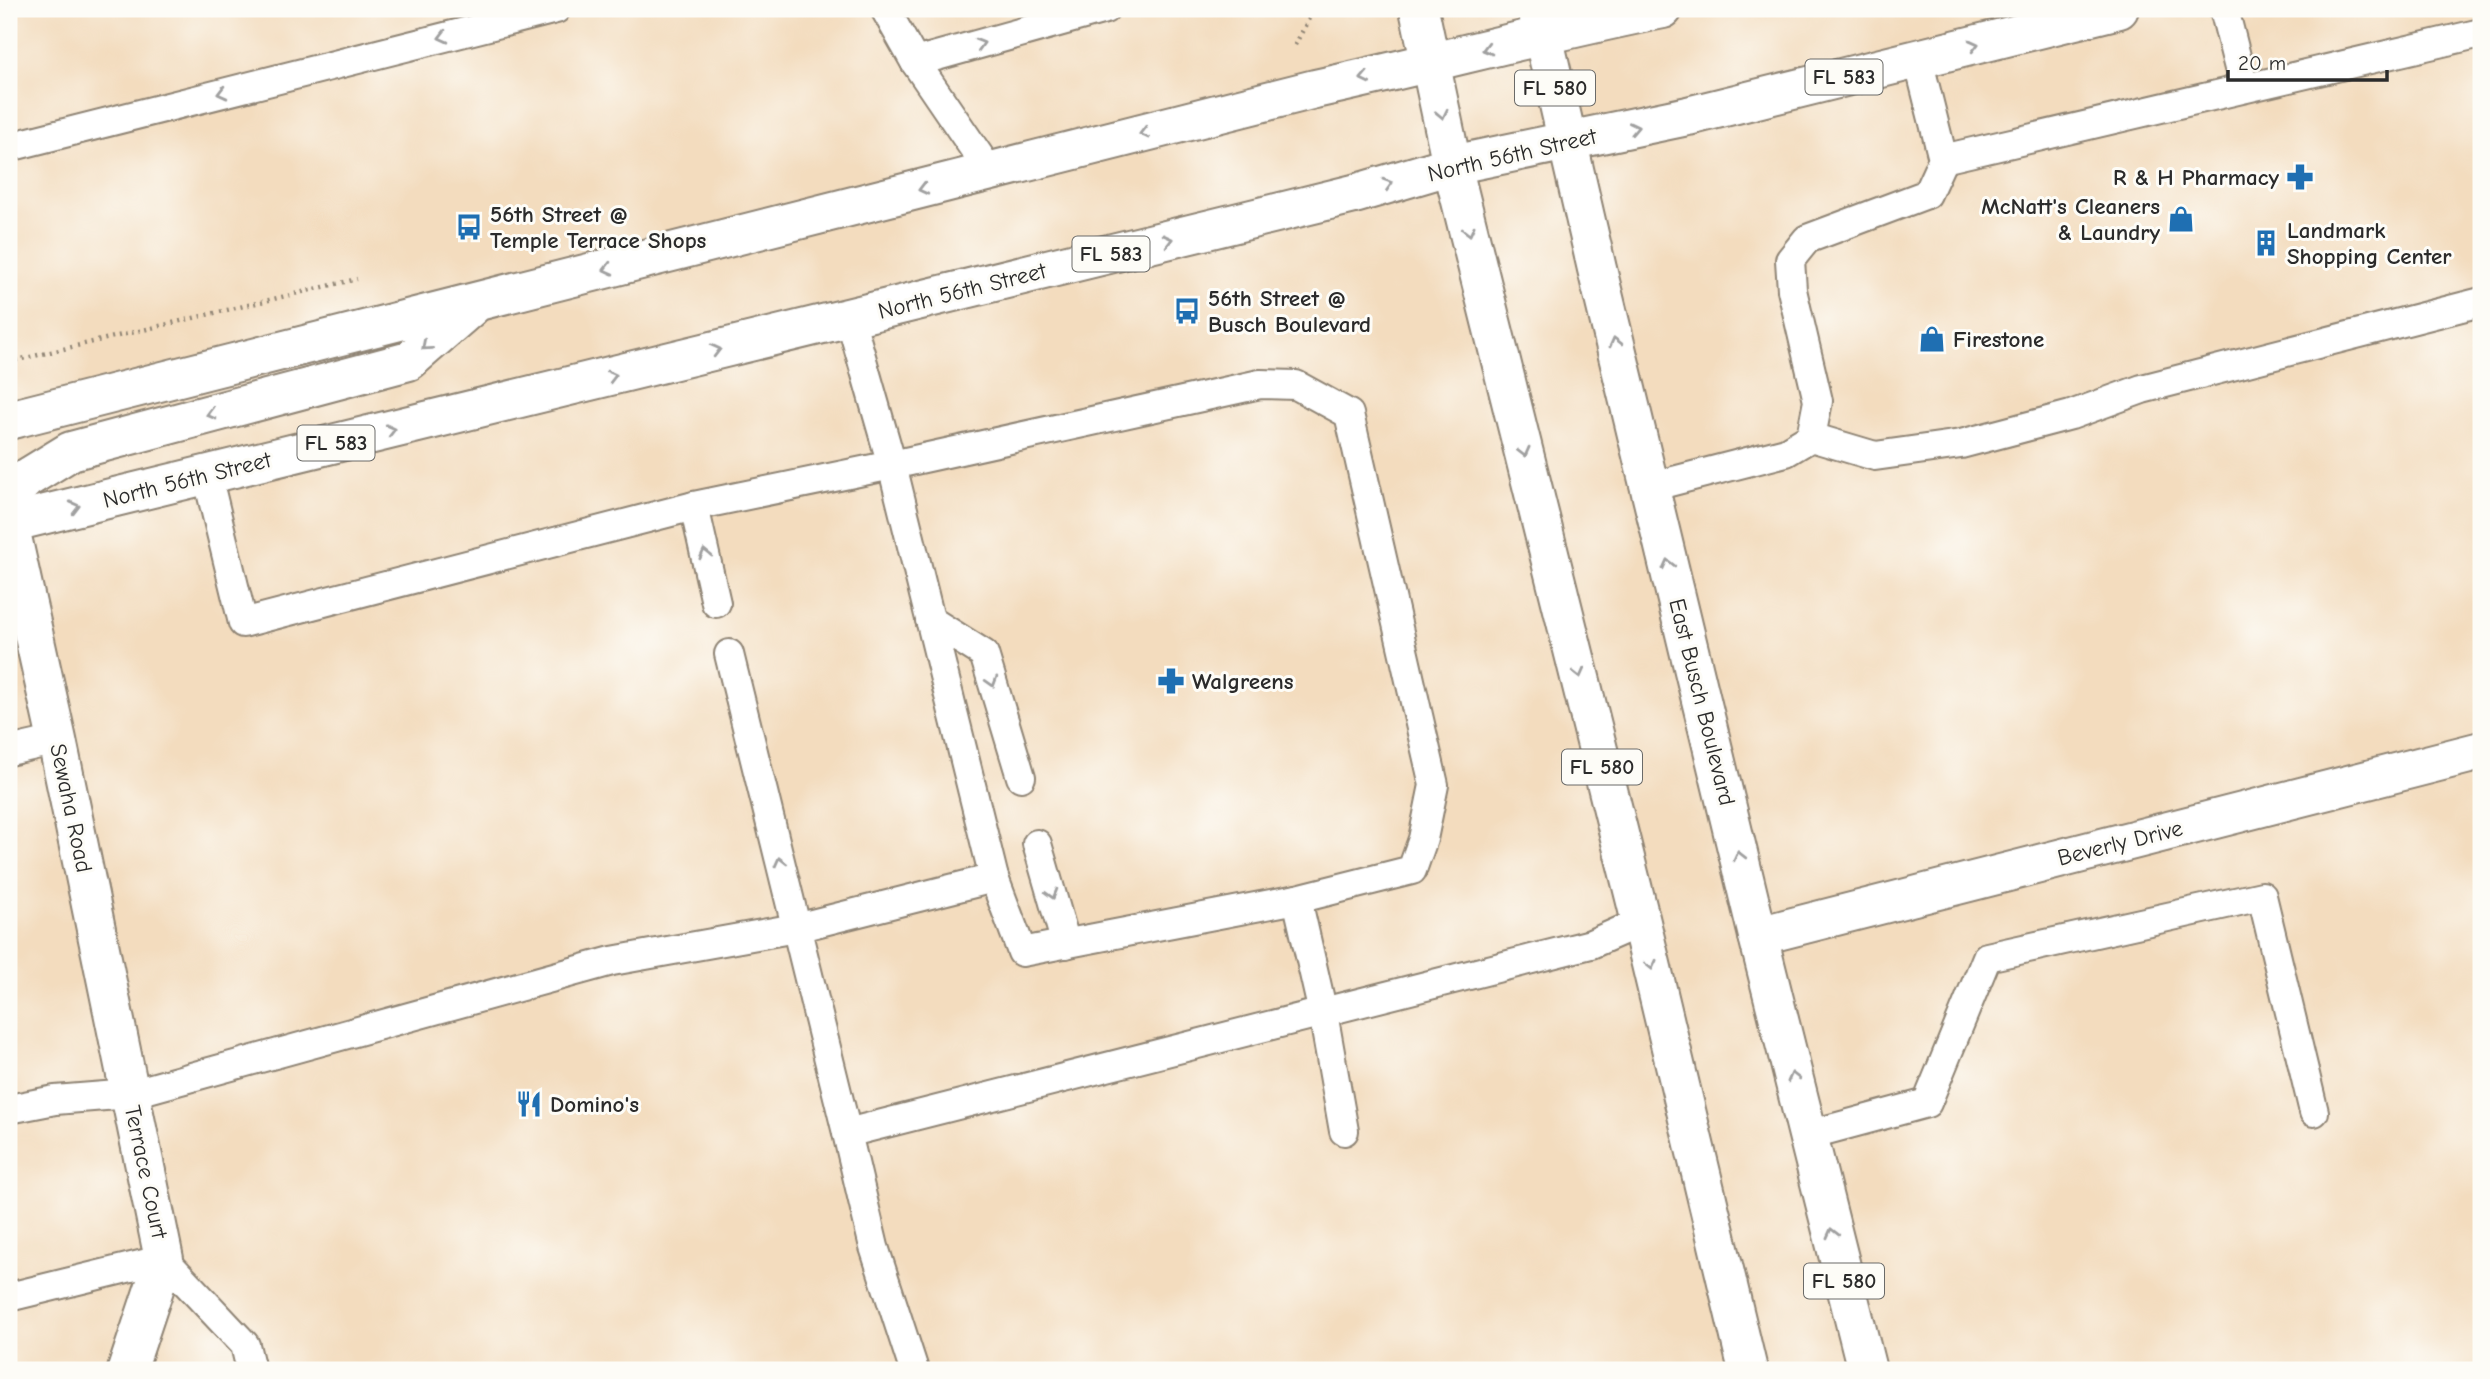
<svg xmlns="http://www.w3.org/2000/svg" width="2490" height="1379" font-family="'Comic Neue',sans-serif">
<style>
.lines{fill:none;stroke-linecap:round;stroke-linejoin:round}
.lane-casing{stroke:#8f8474;stroke-width:32}
.street-casing{stroke:#8f8474;stroke-width:42}
.primary-casing{stroke:#8f8474;stroke-width:42}
.path{stroke:#8f8474;stroke-width:4.5;stroke-dasharray:2 5;stroke-linecap:butt}
.lane{stroke:#fff;stroke-width:28}
.street{stroke:#fff;stroke-width:38}
.primary{stroke:#fff;stroke-width:38}
.oneway{stroke:#a0a0a0}
.labels{text-anchor:middle;dominant-baseline:central;stroke-width:6;stroke-linejoin:round;paint-order:stroke}
.shield{fill:#fdfcf7;stroke:#6a6a68;stroke-width:2}
.shield-label{font-size:21px;font-weight:bold;fill:#2b2b2b}
.street-label{font-size:23px;fill:#2b2b2b;stroke:#fdfcf7}
.poi-label{font-size:23px;font-weight:bold;fill:#2b2b2b;stroke:#fdfcf7;text-anchor:start}
</style>
<rect width="100%" height="100%" fill="#fdfcf7"/>
<filter id="ink" filterUnits="userSpaceOnUse"><feTurbulence type="fractalNoise" baseFrequency=".0143" numOctaves="2"/><feDisplacementMap in="SourceGraphic" scale="14" xChannelSelector="R" yChannelSelector="G"/><feConvolveMatrix kernelMatrix="1 2 1 2 8 2 1 2 1" color-interpolation-filters="sRGB"/></filter>
<filter id="wash" filterUnits="userSpaceOnUse"><feTurbulence type="fractalNoise" baseFrequency=".00686" numOctaves="4" result="noise"/><feDisplacementMap in="SourceGraphic" scale="28" xChannelSelector="R" yChannelSelector="G"/><feGaussianBlur stdDeviation="1.57" result="paint"/><feColorMatrix in="noise" values="0 0 0 0 0 0 0 0 0 0 0 0 0 0 0 0 0 1.4 0 .05"/><feComposite in="paint" operator="in"/></filter>
<g filter="url(#wash)">
<rect width="100%" height="100%" fill="#f3dcbe"/>
</g>
<g filter="url(#ink)">
<g class="lines">
<g class="lane-casing">
<g id="lane">
<polyline points="885,9 915,62 990,172"/>
<polyline points="2224,9 2244,88"/>
<polyline points="915,62 1105,9"/>
<polyline points="9,147 556,9"/>
<polyline points="1943,159 2481,33"/>
<polyline points="1811,437 1875,456 1961,444 2071,415 2142,389 2481,302"/>
<polyline points="207,475 243,623 694,506 892,465 1260,384 1296,385 1349,414 1434,785 1423,839 1412,870 1297,899 1323,1013 1344,1131"/>
<polyline points="1650,487 1786,452 1811,437 1818,401 1792,290 1790,260 1807,239 1927,194 1943,159 1918,59"/>
<polyline points="694,506 716,603"/>
<polyline points="930,620 984,654 1021,777"/>
<polyline points="729,654 847,1133"/>
<polyline points="9,751 57,740"/>
<polyline points="1037,844 1066,944"/>
<polyline points="994,878 1022,952 1297,899"/>
<polyline points="9,1109 55,1100 130,1094 612,961 796,928 994,878 892,465 850,318"/>
<polyline points="1808,1135 1927,1103 1987,957 2262,896 2314,1112"/>
<polyline points="9,1297 164,1259 245,1345 251,1370"/>
<polyline points="914,1370 874,1247 847,1133 1591,944 1641,922"/>
</g>
</g>
<g class="street-casing">
<g id="street">
<polyline points="9,523 57,740 164,1259 127,1370"/>
<polyline points="1758,936 2481,751"/>
</g>
</g>
<g class="primary-casing">
<g id="primary">
<polyline points="1419,9 1452,165 1641,922 1748,1370"/>
<polyline points="1537,9 1597,269 1758,936 1867,1370"/>
<path d="M9,420L1315,89C1431,64 1546,32 1663,9"/>
<polyline points="9,495 27,478 71,451 409,361 471,307"/>
<polyline points="9,523 1354,194 1452,165 1688,116 2119,9"/>
</g>
</g>
<g class="path">
<polyline points="1295,45 1314,9"/>
<polyline points="9,362 357,279"/>
</g>
<use href="#lane" class="lane"/>
<use href="#street" class="street"/>
<use href="#primary" class="primary"/>
</g>
<defs><path id="oneway-chevron" d="M-2-3.5L2.5 0L-2 3.5" fill="none" stroke-width="1.6" stroke-linecap="round" stroke-linejoin="round" transform="scale(1.75)"/></defs>
<g class="oneway">
<use href="#oneway-chevron" transform="translate(443 37) rotate(166)"/>
<use href="#oneway-chevron" transform="translate(980 44) rotate(-16)"/>
<use href="#oneway-chevron" transform="translate(1974 45) rotate(-14)"/>
<use href="#oneway-chevron" transform="translate(1487 49) rotate(165)"/>
<use href="#oneway-chevron" transform="translate(1365 78) rotate(168)"/>
<use href="#oneway-chevron" transform="translate(222 93) rotate(166)"/>
<use href="#oneway-chevron" transform="translate(1442 114) rotate(78)"/>
<use href="#oneway-chevron" transform="translate(1634 128) rotate(-12)"/>
<use href="#oneway-chevron" transform="translate(1144 133) rotate(166)"/>
<use href="#oneway-chevron" transform="translate(1388 184) rotate(-17)"/>
<use href="#oneway-chevron" transform="translate(923 189) rotate(166)"/>
<use href="#oneway-chevron" transform="translate(1469 231) rotate(76)"/>
<use href="#oneway-chevron" transform="translate(1168 240) rotate(-14)"/>
<use href="#oneway-chevron" transform="translate(608 269) rotate(166)"/>
<use href="#oneway-chevron" transform="translate(1615 342) rotate(-104)"/>
<use href="#oneway-chevron" transform="translate(426 346) rotate(139)"/>
<use href="#oneway-chevron" transform="translate(716 350) rotate(-14)"/>
<use href="#oneway-chevron" transform="translate(612 376) rotate(-14)"/>
<use href="#oneway-chevron" transform="translate(211 414) rotate(165)"/>
<use href="#oneway-chevron" transform="translate(391 430) rotate(-14)"/>
<use href="#oneway-chevron" transform="translate(1524 452) rotate(76)"/>
<use href="#oneway-chevron" transform="translate(75 507) rotate(-14)"/>
<use href="#oneway-chevron" transform="translate(705 554) rotate(-103)"/>
<use href="#oneway-chevron" transform="translate(1668 564) rotate(-104)"/>
<use href="#oneway-chevron" transform="translate(1579 673) rotate(76)"/>
<use href="#oneway-chevron" transform="translate(992 682) rotate(73)"/>
<use href="#oneway-chevron" transform="translate(1739 856) rotate(-104)"/>
<use href="#oneway-chevron" transform="translate(780 862) rotate(-104)"/>
<use href="#oneway-chevron" transform="translate(1052 894) rotate(74)"/>
<use href="#oneway-chevron" transform="translate(1651 965) rotate(77)"/>
<use href="#oneway-chevron" transform="translate(1793 1077) rotate(-104)"/>
<use href="#oneway-chevron" transform="translate(1832 1233) rotate(-104)"/>
</g>
</g>
<defs>
<g id="pharmacy-bare" transform="scale(2.1)"><path d="M-2-6h4v4h4v4h-4v4h-4v-4h-4v-4h4Z" fill="#1f6fb2" stroke="#fdfcf7" stroke-width="2.5" paint-order="stroke"/></g>
<g id="shop-bare" transform="scale(2.1)"><path d="M-5-2.5h2.3a2.7 3.5 0 0 1 5.4 0H5L5.5 6h-11ZM-1.5-2.5h3a1.5 2.3 0 0 0-3 0Z" fill="#1f6fb2" stroke="#fdfcf7" stroke-width="2.5" paint-order="stroke"/></g>
<g id="bus-bare" transform="scale(2.1)"><path d="M-5-6H5V4H4V6H2V4H-2V6H-4V4H-5ZM-3.5-4V0h7V-4ZM-3.5 1.2v1.5H-2V1.2ZM2 1.2v1.5H3.5V1.2Z" fill="#1f6fb2" stroke="#fdfcf7" stroke-width="2.5" paint-order="stroke"/></g>
<g id="building-bare" transform="scale(2.1)"><path d="M-4-6H4V6H1V3H-1V6H-4ZM-2.5-4.3h1.7v1.8h-1.7ZM.8-4.3h1.7v1.8H.8ZM-2.5-1h1.7V.8h-1.7ZM.8-1h1.7V.8H.8Z" fill="#1f6fb2" stroke="#fdfcf7" stroke-width="2.5" paint-order="stroke"/></g>
<g id="restaurant-bare" transform="scale(2.1)"><path d="M-5-6h1v4h1v-4h1v4h1v-4h1v5L-1.5 .5V6h-2V.5L-5-1ZM5-6V6H3V1.5H1.5Q1.5-4 5-6Z" fill="#1f6fb2" stroke="#fdfcf7" stroke-width="2.5" paint-order="stroke"/></g>
</defs>
<g fill-rule="evenodd">
<use href="#pharmacy-bare" x="2300" y="177"/>
<use href="#shop-bare" x="2181" y="219"/>
<use href="#bus-bare" x="469" y="227"/>
<use href="#building-bare" x="2266" y="243"/>
<use href="#bus-bare" x="1187" y="311"/>
<use href="#shop-bare" x="1932" y="339"/>
<use href="#pharmacy-bare" x="1171" y="681"/>
<use href="#restaurant-bare" x="529" y="1104"/>
</g>
<g class="labels">
<g class="shield">
<rect x="1805.5" y="59.5" width="77" height="35" rx="5"/>
<rect x="1515" y="70.5" width="80" height="35" rx="5"/>
<rect x="1072.5" y="236.5" width="77" height="35" rx="5"/>
<rect x="297.5" y="425.5" width="77" height="35" rx="5"/>
<rect x="1562" y="749.5" width="80" height="35" rx="5"/>
<rect x="1804" y="1263.5" width="80" height="35" rx="5"/>
</g>
<g class="shield-label">
<text x="1844" y="77">FL 583</text>
<text x="1555" y="88">FL 580</text>
<text x="1111" y="254">FL 583</text>
<text x="336" y="443">FL 583</text>
<text x="1602" y="767">FL 580</text>
<text x="1844" y="1281">FL 580</text>
</g>
<g class="street-label">
<text transform="translate(1512 155) rotate(-13)">North 56th Street</text>
<text transform="translate(962 291) rotate(-14)">North 56th Street</text>
<text transform="translate(187 480) rotate(-14)">North 56th Street</text>
<text transform="translate(1702 702) rotate(76)">East Busch Boulevard</text>
<text transform="translate(71 808) rotate(78)">Sewaha Road</text>
<text transform="translate(2120 843) rotate(-14)">Beverly Drive</text>
<text transform="translate(146 1172) rotate(78)">Terrace Court</text>
</g>
<g class="poi-label">
<text x="2279" y="177" text-anchor="end">R &amp; H Pharmacy</text>
<text x="2160" y="206" text-anchor="end">McNatt's Cleaners<tspan x="2160" dy="26">&amp; Laundry</tspan></text>
<text x="490" y="214">56th Street @<tspan x="490" dy="26">Temple Terrace Shops</tspan></text>
<text x="2287" y="230">Landmark<tspan x="2287" dy="26">Shopping Center</tspan></text>
<text x="1208" y="298">56th Street @<tspan x="1208" dy="26">Busch Boulevard</tspan></text>
<text x="1953" y="339">Firestone</text>
<text x="1192" y="681">Walgreens</text>
<text x="550" y="1104">Domino's</text>
</g>
</g>
<rect width="2490" height="1379" fill="none" stroke="#fdfcf7" stroke-width="35"/>
<path d="M2228 70v10h159v-10" fill="none" stroke="#2b2b2b" stroke-width="3.5"/>
<text x="2238" y="70" font-size="21" fill="#2b2b2b" stroke="#fdfcf7" stroke-width="5" paint-order="stroke">20 m</text>
</svg>
